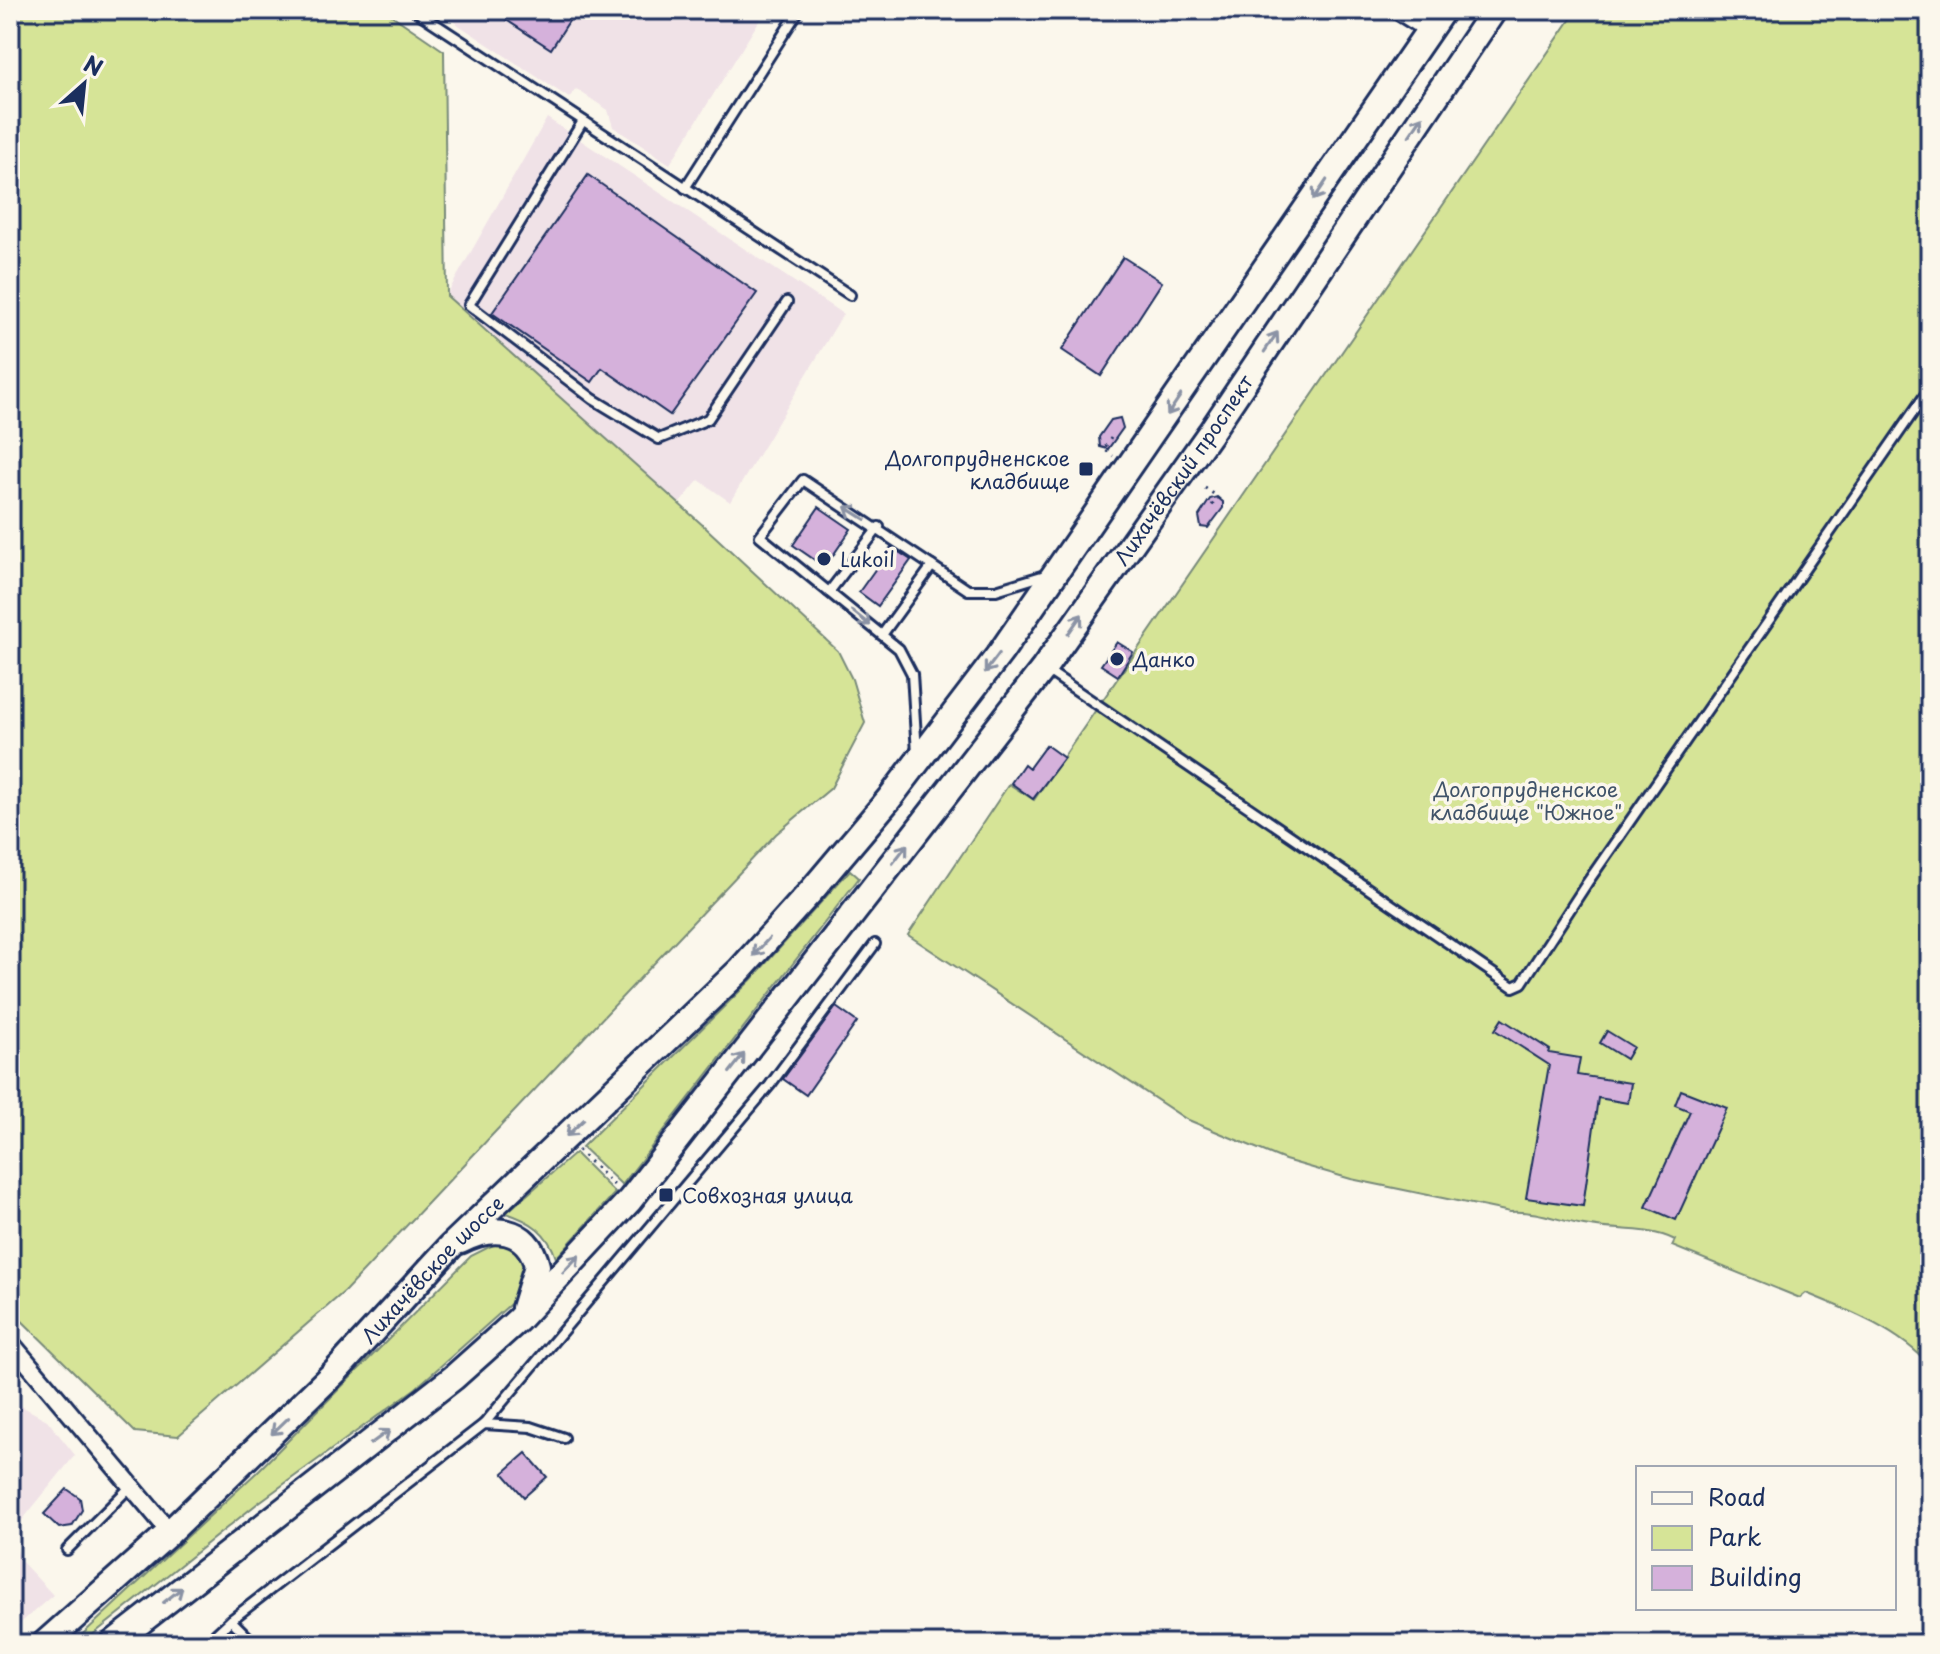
<svg xmlns="http://www.w3.org/2000/svg" width="1940" height="1654" font-family="'Playpen Sans',sans-serif">
<style>
.built{fill:#f0e2e7}
.green{fill:#d6e497;stroke:#788a7a;stroke-width:2}
.building{fill:#d5b1db;stroke:#1b2f5e;stroke-width:2}
.lines{fill:none;stroke-linecap:round;stroke-linejoin:round}
.service-casing{stroke:#1b2f5e;stroke-width:14}
.minor-casing{stroke:#1b2f5e;stroke-width:22}
.secondary-casing{stroke:#1b2f5e;stroke-width:30}
.path{stroke:#1b2f5e;stroke-width:3;stroke-dasharray:2 6;stroke-linecap:butt}
.service{stroke:#fbf7ec;stroke-width:8}
.minor{stroke:#fbf7ec;stroke-width:16}
.secondary{stroke:#fbf7ec;stroke-width:24}
.oneway{stroke:#8b93a5}
.poi-dot{fill:#1b2f5e;stroke:#fbf7ec;stroke-width:3}
.labels{text-anchor:middle;dominant-baseline:central;stroke-width:7;stroke-linejoin:round;paint-order:stroke}
.poi-label{font-size:20px;fill:#1b2f5e;stroke:#fbf7ec;text-anchor:start}
.street-label{font-size:20px;fill:#1b2f5e;stroke:#fbf7ec}
.park-label{font-size:20px;fill:#405369;stroke:#fbf7ec}
</style>
<rect width="100%" height="100%" fill="#fbf7ec"/>
<filter id="ink" filterUnits="userSpaceOnUse"><feTurbulence type="fractalNoise" baseFrequency=".0125" numOctaves="2"/><feDisplacementMap in="SourceGraphic" scale="16" xChannelSelector="R" yChannelSelector="G"/><feConvolveMatrix kernelMatrix="1 2 1 2 8 2 1 2 1" color-interpolation-filters="sRGB"/></filter>
<g filter="url(#ink)">
<g class="built">
<polygon points="436,10 766,10 670,164 613,127 608,110 576,89 569,98"/>
<polygon points="547,118 843,314 730,502 699,480 679,504 446,296"/>
<polygon points="10,1400 47,1420 75,1455 11,1534 21,1561 53,1595 10,1632"/>
</g>
<g class="green">
<polygon points="10,10 384,10 444,51 447,296 706,528 838,651 852,679 865,723 831,788 776,834 345,1291 178,1436 135,1432 10,1309"/>
<path d="M1577,10H1930V1366C1901,1331 1848,1310 1806,1293L1800,1298L1672,1246L1675,1240C1649,1227 1617,1231 1590,1226C1561,1222 1539,1210 1510,1212L1351,1179L1285,1160L1186,1119L908,935L1009,784L1034,800Z"/>
<polygon points="850,870 859,878 622,1185 582,1147 751,980"/>
<path d="M575,1153L615,1193L556,1258C548,1232 531,1221 506,1213Z"/>
<polygon points="495,1244 509,1246 524,1261 527,1271 516,1299 416,1388 258,1503 81,1644 72,1644 257,1472 471,1256"/>
</g>
<g class="building">
<polygon points="491,10 576,10 551,49"/>
<polygon points="588,175 757,293 670,415 602,368 592,382 492,313"/>
<polygon points="1123,257 1162,282 1101,376 1062,350"/>
<polygon points="1120,418 1123,428 1108,449 1100,447 1099,437 1111,420"/>
<polygon points="1217,497 1223,502 1223,508 1208,528 1201,527 1199,516 1210,499"/>
<polygon points="819,507 851,529 825,567 793,545"/>
<polygon points="891,547 911,560 878,606 859,592"/>
<polygon points="1117,642 1133,652 1118,676 1101,665"/>
<polygon points="1046,745 1064,758 1033,799 1011,783 1024,764 1029,768"/>
<polygon points="836,1007 857,1022 806,1095 783,1079"/>
<polygon points="1502,1019 1550,1050 1549,1053 1580,1058 1577,1075 1631,1083 1628,1103 1598,1098 1583,1206 1526,1198 1549,1065 1495,1030"/>
<polygon points="1607,1031 1633,1047 1626,1059 1600,1043"/>
<polygon points="1681,1090 1727,1108 1676,1220 1646,1207 1690,1111 1675,1105"/>
<polygon points="526,1453 547,1477 524,1497 503,1473"/>
<polygon points="67,1489 80,1498 82,1510 72,1526 59,1528 44,1514"/>
</g>
<g class="lines">
<g class="service-casing">
<g id="service">
<polyline points="414,10 850,295"/>
<polyline points="583,121 469,305 593,399 659,439 708,419 787,302"/>
<polyline points="685,188 799,10"/>
<polyline points="829,592 879,527"/>
<polyline points="882,635 932,566"/>
<polyline points="1048,671 1513,987 1522,983 1587,883 1930,388"/>
<polyline points="917,753 912,674 899,649 760,536 803,480 968,590 996,590 1045,575"/>
<polyline points="484,1424 770,1085 875,944"/>
<polyline points="67,1550 131,1486"/>
<polyline points="231,1620 255,1644"/>
<polyline points="205,1644 231,1620 484,1424 531,1427 564,1438"/>
</g>
</g>
<g class="minor-casing">
<g id="minor">
<polyline points="1397,10 1429,30"/>
<polyline points="10,1342 170,1532"/>
</g>
</g>
<g class="secondary-casing">
<g id="secondary">
<path d="M460,1241C491,1225 528,1226 537,1266L524,1308"/>
<path id="s1" d="M44,1644L170,1532L336,1371L451,1246L740,970L813,889L889,799L1001,652L1443,10"/>
<path id="s2" d="M112,1644L453,1378L518,1320L630,1200L1044,668L1210,433L1494,10"/>
</g>
</g>
<g class="path">
<polyline points="1111,438 1104,449 1113,456"/>
<polyline points="1205,488 1218,497 1211,507"/>
<polyline points="578,1150 616,1187"/>
</g>
<use href="#service" class="service"/>
<use href="#minor" class="minor"/>
<use href="#secondary" class="secondary"/>
</g>
<defs><path id="oneway-shaft" d="M-6 0H5M1.5-3L5.5 0L1.5 3" fill="none" stroke-width="1.6" stroke-linecap="round" stroke-linejoin="round" transform="scale(2)"/></defs>
<g class="oneway">
<use href="#oneway-shaft" transform="translate(1416 126) rotate(-56)"/>
<use href="#oneway-shaft" transform="translate(1320 190) rotate(124)"/>
<use href="#oneway-shaft" transform="translate(1271 342) rotate(-56)"/>
<use href="#oneway-shaft" transform="translate(1174 405) rotate(124)"/>
<use href="#oneway-shaft" transform="translate(855 513) rotate(-148)"/>
<use href="#oneway-shaft" transform="translate(861 618) rotate(39)"/>
<use href="#oneway-shaft" transform="translate(1075 624) rotate(-55)"/>
<use href="#oneway-shaft" transform="translate(992 663) rotate(127)"/>
<use href="#oneway-shaft" transform="translate(900 854) rotate(-52)"/>
<use href="#oneway-shaft" transform="translate(761 947) rotate(132)"/>
<use href="#oneway-shaft" transform="translate(737 1063) rotate(-52)"/>
<use href="#oneway-shaft" transform="translate(575 1128) rotate(137)"/>
<use href="#oneway-shaft" transform="translate(571 1264) rotate(-47)"/>
<use href="#oneway-shaft" transform="translate(280 1426) rotate(136)"/>
<use href="#oneway-shaft" transform="translate(380 1437) rotate(-36)"/>
<use href="#oneway-shaft" transform="translate(173 1595) rotate(-38)"/>
</g>
</g>
<g class="poi-dot">
<rect x="1078" y="461" width="16" height="16" rx="4"/>
<circle cx="824" cy="559" r="8"/>
<circle cx="1117" cy="659" r="8"/>
<rect x="658" y="1187" width="16" height="16" rx="4"/>
</g>
<g class="labels">
<g class="poi-label">
<text x="1070" y="458" text-anchor="end">Долгопрудненское<tspan x="1070" dy="23">кладбище</tspan></text>
<text x="840" y="559">Lukoil</text>
<text x="1133" y="659">Данко</text>
<text x="682" y="1195">Совхозная улица</text>
</g>
<g class="street-label">
<text stroke="none"><textPath href="#s2" startOffset="1600">Лихачёвский проспект</textPath></text>
<text stroke="none"><textPath href="#s1" startOffset="540">Лихачёвское шоссе</textPath></text>
</g>
<g class="park-label">
<text x="1526" y="789">Долгопрудненское<tspan x="1526" dy="23">кладбище "Южное"</tspan></text>
</g>
</g>
<rect width="1940" height="1654" fill="none" stroke="#fbf7ec" stroke-width="40"/>
<rect x="20" y="20" width="1900" height="1614" fill="none" stroke="#1b2f5e" stroke-width="3" filter="url(#ink)"/>
<rect x="1636" y="1466" width="260" height="144" fill="#fbf7ec" stroke="#a1a7b3" stroke-width="2"/>
<rect x="1652" y="1492" width="40" height="12" fill="#fbf7ec" stroke="#a1a7b3" stroke-width="2"/>
<text x="1708" y="1506" font-size="24" fill="#1b2f5e">Road</text>
<rect x="1652" y="1526" width="40" height="24" fill="#d6e497" stroke="#a1a7b3" stroke-width="2"/>
<text x="1708" y="1546" font-size="24" fill="#1b2f5e">Park</text>
<rect x="1652" y="1566" width="40" height="24" fill="#d5b1db" stroke="#a1a7b3" stroke-width="2"/>
<text x="1708" y="1586" font-size="24" fill="#1b2f5e">Building</text>
<g transform="translate(84 84) rotate(27)" stroke="#fbf7ec" stroke-width="6" paint-order="stroke">
<path d="M0-6L14 30L0 20L-14 30Z" fill="#1b2f5e"/>
<text y="-12" font-size="22" font-weight="bold" text-anchor="middle" fill="#1b2f5e">N</text>
</g>
</svg>
